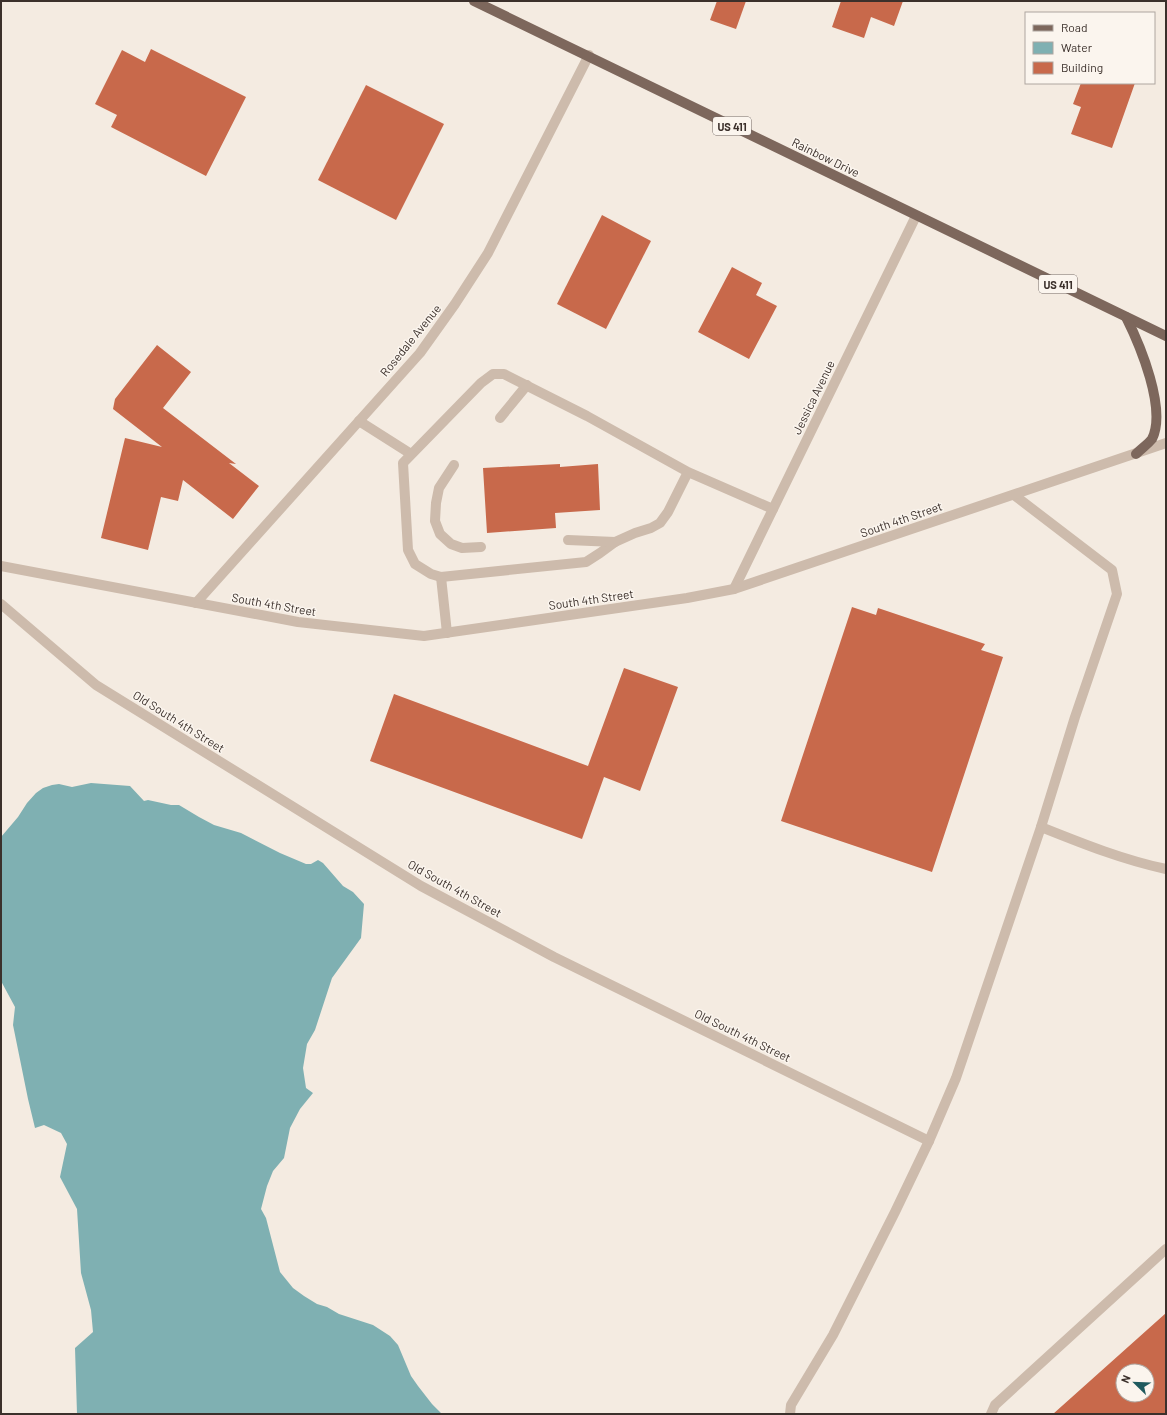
<svg xmlns="http://www.w3.org/2000/svg" width="1167" height="1415" font-family="Barlow,sans-serif">
<style>
.water{fill:#7fb0b2}
.building{fill:#c8694b;fill-rule:evenodd}
.lines{fill:none;stroke-linecap:round;stroke-linejoin:round}
.service{stroke:#cdbbac;stroke-width:10}
.minor{stroke:#cdbbac;stroke-width:10}
.tertiary{stroke:#cdbbac;stroke-width:10}
.primary{stroke:#7d675c;stroke-width:10}
.labels{text-anchor:middle;dominant-baseline:central;stroke-width:3;stroke-linejoin:round;paint-order:stroke}
.shield{fill:#fbf5ee;stroke:#756b66;stroke-width:1}
.shield-label{font-size:11px;font-weight:bold;fill:#3b302b}
.street-label{font-size:12px;fill:#3b302b;stroke:#fbf5ee}
</style>
<rect width="100%" height="100%" fill="#f4ebe1"/>
<polygon class="water" points="91,783 130,786 144,801 148,800 171,805 179,805 199,817 214,825 241,833 280,853 306,864 311,864 318,860 323,863 343,886 353,892 364,904 361,938 332,978 315,1030 307,1044 303,1068 306,1088 313,1093 300,1109 290,1128 284,1158 273,1171 267,1186 261,1209 266,1218 280,1272 293,1288 304,1296 317,1304 327,1307 339,1314 373,1325 390,1336 398,1345 411,1376 418,1386 432,1404 442,1414 77,1414 75,1348 93,1332 91,1310 81,1273 77,1209 60,1177 67,1144 61,1133 44,1125 35,1128 28,1099 13,1025 15,1007 1,981 1,837 18,817 27,803 36,793 43,788 52,785 59,784 72,787"/>
<g class="building">
<polygon points="717,1 746,1 736,29 710,20"/>
<polygon points="841,1 903,1 894,26 871,17 864,38 832,27"/>
<polygon points="151,49 246,97 206,176 111,127 117,115 95,104 122,50 145,62"/>
<polygon points="1081,83 1135,83 1112,148 1071,134 1081,107 1073,104"/>
<polygon points="366,85 444,124 396,220 318,180"/>
<polygon points="602,215 651,241 606,329 557,304"/>
<polygon points="732,267 762,283 756,295 777,306 749,359 698,332"/>
<polygon points="157,345 191,372 163,408 236,464 229,463 259,486 233,519 183,480 178,501 161,497 148,550 101,538 125,438 162,447 113,409 115,399"/>
<polygon points="560,464 560,467 598,464 600,510 555,513 556,528 487,533 483,468"/>
<polygon points="852,607 876,615 878,608 985,644 981,650 1003,657 932,872 781,821"/>
<polygon points="624,668 678,687 640,791 604,777 582,839 370,761 394,694 588,766"/>
<path d="M1166,1313V1414H1053ZM1123,1371H1147V1395H1123Z"/>
</g>
<g class="lines">
<g class="service">
<polyline points="500,418 527,385"/>
<polyline points="359,421 411,454"/>
<polyline points="454,465 439,488 436,503 435,521 440,534 451,544 462,548 481,547"/>
<polyline points="688,472 668,512 660,523 651,528 635,533 615,542 600,553 586,562 441,577 431,574 415,564 408,550 403,463 481,383 493,374 504,374 587,416 688,472 773,509"/>
<polyline points="1014,495 1112,570 1117,594 1075,717 1041,827"/>
<polyline points="568,540 615,542"/>
<polyline points="441,577 447,633"/>
<path d="M790,1414L791,1405L833,1335L895,1212L929,1141L956,1078L1041,827C1081,843 1123,860 1166,869"/>
<polyline points="991,1414 995,1405 1166,1249"/>
</g>
<g class="minor">
<polyline points="734,589 916,216"/>
<polyline points="196,603 420,353 455,304 488,253 589,55"/>
<polyline points="1,604 96,685 421,886 554,957 929,1141"/>
</g>
<polyline class="tertiary" points="1,566 298,622 424,636 687,598 734,589 1166,443"/>
<g class="primary">
<polyline points="474,1 1166,336"/>
<path d="M1126,317C1140,345 1167,409 1152,439C1148,444 1141,449 1136,454"/>
</g>
</g>
<g class="labels">
<g class="shield">
<rect x="713" y="117" width="38" height="18" rx="3"/>
<rect x="1039" y="275" width="38" height="18" rx="3"/>
</g>
<g class="shield-label">
<text x="732" y="126">US 411</text>
<text x="1058" y="284">US 411</text>
</g>
<g class="street-label">
<text transform="translate(826 157) rotate(26)">Rainbow Drive</text>
<text transform="translate(410 340) rotate(-51)">Rosedale Avenue</text>
<text transform="translate(813 397) rotate(-64)">Jessica Avenue</text>
<text transform="translate(901 519) rotate(-19)">South 4th Street</text>
<text transform="translate(591 599) rotate(-8)">South 4th Street</text>
<text transform="translate(274 604) rotate(10)">South 4th Street</text>
<text transform="translate(179 721) rotate(32)">Old South 4th Street</text>
<text transform="translate(455 888) rotate(29)">Old South 4th Street</text>
<text transform="translate(743 1035) rotate(26)">Old South 4th Street</text>
</g>
</g>
<rect width="1167" height="1415" fill="none" stroke="#3b302b" stroke-width="4"/>
<rect x="1025" y="12" width="130" height="72" fill="#fbf5ee" stroke="#aea6a0"/>
<rect x="1033" y="25" width="20" height="6" fill="#7d675c" stroke="#aea6a0"/>
<text x="1061" y="32" font-size="12" fill="#3b302b">Road</text>
<rect x="1033" y="42" width="20" height="12" fill="#7fb0b2" stroke="#aea6a0"/>
<text x="1061" y="52" font-size="12" fill="#3b302b">Water</text>
<rect x="1033" y="62" width="20" height="12" fill="#c8694b" stroke="#aea6a0"/>
<text x="1061" y="72" font-size="12" fill="#3b302b">Building</text>
<g transform="translate(1135 1383) rotate(293)"><circle r="19" fill="#fbf5ee" stroke="#aea6a0"/>
<path d="M0-3L7 15L0 10L-7 15Z" fill="#1f5a5e"/>
<text y="-6" font-size="11" font-weight="bold" text-anchor="middle" fill="#3b302b">N</text>
</g>
</svg>
